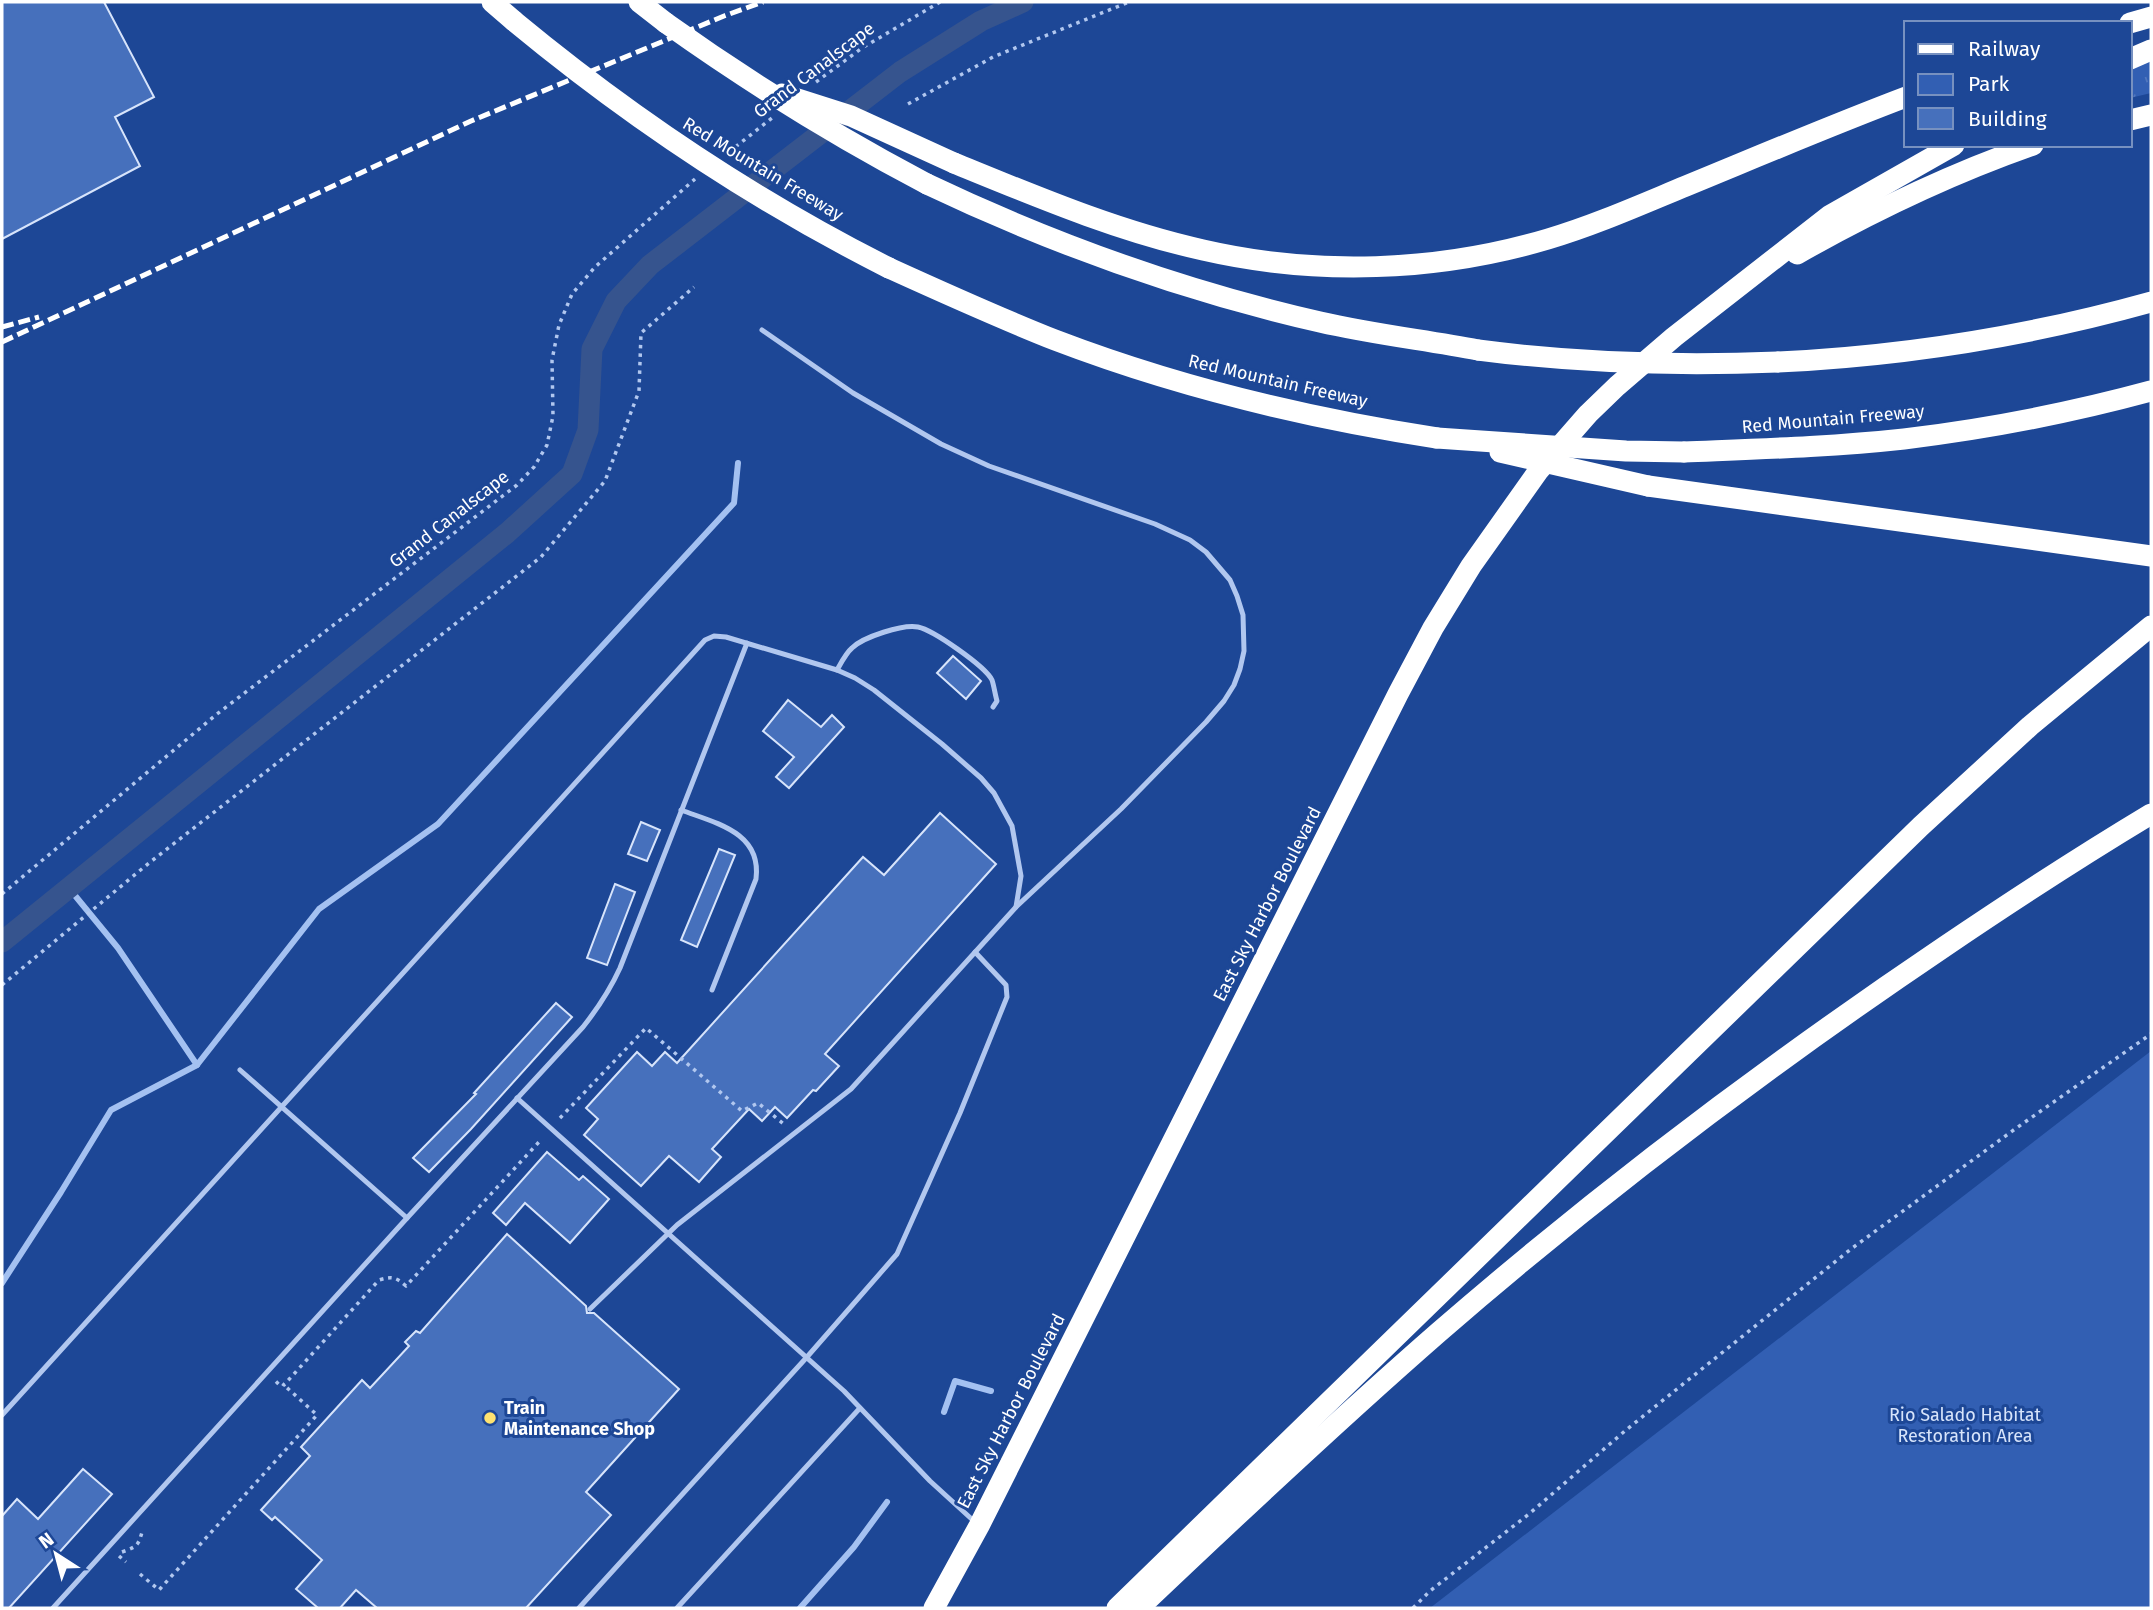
<svg xmlns="http://www.w3.org/2000/svg" width="2153" height="1610" font-family="'Fira Sans',sans-serif">
<style>
.grass{fill:url(#grass-tufts)}
.park{fill:#325fb3}
.lines{fill:none;stroke-linecap:round;stroke-linejoin:round}
.stream{stroke:#a4c1f1;stroke-width:6}
.canal{stroke:#36548e;stroke-width:21}
.building{fill:#4670bc;stroke:#d7e4fb;stroke-width:2}
.path{stroke:#b1c7ef;stroke-width:3.5;stroke-dasharray:3.5 5;stroke-linecap:butt}
.lane{stroke:#b1c7ef;stroke-width:5}
.highway{stroke:#fff;stroke-width:21}
.rail{stroke:#fff;stroke-width:5;stroke-dasharray:12 5;stroke-linecap:butt}
.highway-bridge{stroke:#fff;stroke-width:21}
.poi-dot{fill:#fee270;stroke:#1d4796;stroke-width:2.5}
.labels{text-anchor:middle;dominant-baseline:central;stroke-width:6;stroke-linejoin:round;paint-order:stroke}
.street-label{font-size:18px;fill:#fff;stroke:#1d4796}
.poi-label{font-size:18px;font-weight:bold;fill:#fff;stroke:#1d4796;text-anchor:start}
.park-label{font-size:18px;fill:#d7e4fb;stroke:#1d4796}
</style>
<defs>
<pattern id="grass-tufts" width="24" height="20" patternUnits="userSpaceOnUse" patternTransform="scale(1.75)"><rect width="24" height="20" fill="#325fb3"/><path d="M3 7l-1-3M5 7V3M7 7l1-3M15 17l-1-3M17 17v-4M19 17l1-3" fill="none" stroke="#5177be"/></pattern>
</defs>
<rect width="100%" height="100%" fill="#1d4796"/>
<polygon class="grass" points="2151,59 2151,93 2130,98 2130,69"/>
<polygon class="park" points="2151,1051 2151,1608 1430,1608"/>
<g class="lines">
<g class="stream">
<polyline points="68,887 118,948 197,1065"/>
<polyline points="2,1283 61,1192 111,1110 197,1065 319,909 438,824 734,503 738,463"/>
<polyline points="944,1412 955,1381 991,1391"/>
<polyline points="800,1608 854,1547 887,1502"/>
</g>
<polyline class="canal" points="2,942 507,533 572,474 588,430 592,349 616,301 650,265 900,72 981,21 1023,2"/>
</g>
<g class="building">
<polygon points="2,2 104,2 154,97 115,117 140,166 2,239"/>
<polygon points="953,656 981,681 966,699 937,673"/>
<polygon points="788,700 821,727 832,715 844,727 789,788 776,777 794,757 763,731"/>
<polygon points="940,813 996,864 825,1054 839,1066 816,1091 813,1090 787,1118 775,1107 762,1121 749,1109 712,1149 721,1157 699,1182 669,1156 641,1186 584,1135 598,1119 586,1108 637,1052 652,1066 665,1052 677,1063 863,857 884,875"/>
<polygon points="641,822 660,830 647,861 628,854"/>
<polygon points="719,849 735,855 697,947 681,940"/>
<polygon points="615,884 635,892 607,965 587,958"/>
<polygon points="556,1003 572,1017 471,1129 429,1172 413,1158 476,1094 474,1093"/>
<polygon points="547,1152 579,1180 583,1176 609,1199 570,1243 525,1203 506,1225 493,1213"/>
<polygon points="507,1234 586,1306 587,1313 594,1313 679,1389 586,1492 611,1515 526,1608 377,1608 356,1590 340,1608 318,1608 296,1589 322,1560 275,1517 272,1520 261,1510 310,1456 301,1447 362,1380 370,1388 409,1346 405,1342 416,1331 420,1333"/>
<polygon points="83,1469 112,1494 9,1608 2,1608 2,1516 17,1499 38,1519"/>
</g>
<g class="lines">
<g class="path">
<polyline points="816,82 862,48 940,2"/>
<polyline points="908,104 993,57 1129,2"/>
<polyline points="729,152 772,118"/>
<polyline points="2,894 217,714 517,485 534,467 547,445 553,416 552,360 559,325 572,294 595,267 695,179"/>
<polyline points="2,985 149,863 541,557 605,481 639,391 641,333 694,287"/>
<polyline points="560,1118 646,1028 742,1111 758,1103 785,1125"/>
<path d="M276,1384L279,1381L284,1385L379,1280C392,1276 396,1277 406,1286L539,1142"/>
<path d="M122,1552C139,1546 138,1545 143,1529"/>
<polyline points="119,1556 126,1562"/>
<polyline points="140,1574 159,1590 317,1415 284,1385"/>
<polyline points="1413,1608 1430,1591 1529,1514 1626,1430 1851,1249 2015,1129 2151,1034"/>
</g>
<g class="lane">
<path d="M837,670C841,663 846,653 852,648C863,637 903,624 918,627C933,630 985,666 992,680C994,686 995,694 997,701L993,707"/>
<path d="M681,810C715,823 762,832 756,879L712,990"/>
<polyline points="240,1070 407,1218"/>
<polyline points="517,1098 844,1391 930,1481 976,1523"/>
<polyline points="590,1309 677,1225 851,1089 1016,907 1121,809 1206,722 1224,701 1234,685 1240,669 1244,651 1243,615 1237,596 1230,580 1206,552 1190,540 1155,524 989,466 941,444 853,393 762,330"/>
<polyline points="2,1415 705,640 714,636 726,637 837,670 855,678 874,690 942,744 981,778 994,793 1012,826 1021,876 1016,907"/>
<path d="M53,1608L407,1218L583,1027C598,1008 610,990 620,968L747,643"/>
<polyline points="579,1608 807,1357 897,1254 960,1113 1007,997 1006,985 975,952"/>
<polyline points="677,1608 860,1408"/>
</g>
<g class="highway">
<polyline points="492,2 514,21"/>
<polyline points="639,2 666,23"/>
<polyline points="2130,23 2151,17"/>
<polyline points="2130,59 2151,50"/>
<polyline points="2130,120 2151,115"/>
<path d="M954,163C1035,196 1117,231 1203,250C1316,276 1437,272 1548,239C1595,225 1640,205 1686,186C1759,156 1832,125 1906,97"/>
<path d="M927,184C1053,244 1184,291 1320,322C1372,334 1425,340 1478,350"/>
<path d="M1797,254C1873,211 1950,174 2033,145"/>
<path d="M889,268C944,293 999,318 1055,340C1178,387 1307,418 1437,438"/>
<path d="M1778,362C1904,356 2029,336 2151,302"/>
<path d="M1684,452C1757,449 1831,447 1904,439C1987,429 2070,413 2151,391"/>
<polyline points="1648,486 2151,556"/>
<polyline points="934,1608 979,1526 1398,694 1433,628 1471,566 1539,470 1588,414 1617,386 1674,337 1829,216 1954,145"/>
<polyline points="1117,1608 1921,826 2030,726 2151,626"/>
<path d="M1139,1608C1238,1514 1337,1421 1439,1332C1599,1193 1769,1065 1944,947C2012,901 2081,856 2151,814"/>
</g>
<g class="rail">
<polyline points="2,327 39,317"/>
<polyline points="2,342 471,121 724,16 763,2"/>
</g>
<g class="highway-bridge">
<path d="M514,21C630,117 754,200 889,268"/>
<path d="M666,23C750,83 836,136 927,184"/>
<polyline points="782,94 851,116 954,163"/>
<path d="M1478,350C1577,363 1678,366 1778,362"/>
<polyline points="1437,438 1626,451 1684,452"/>
<polyline points="1500,452 1648,486"/>
</g>
</g>
<circle class="poi-dot" cx="490" cy="1418" r="7"/>
<g class="labels">
<g class="street-label">
<text transform="translate(814 70) rotate(-37)">Grand Canalscape</text>
<text transform="translate(763 169) rotate(31)">Red Mountain Freeway</text>
<text transform="translate(1278 381) rotate(13)">Red Mountain Freeway</text>
<text transform="translate(1833 419) rotate(-5)">Red Mountain Freeway</text>
<text transform="translate(449 519) rotate(-38)">Grand Canalscape</text>
<text transform="translate(1267 904) rotate(-63)">East Sky Harbor Boulevard</text>
<text transform="translate(1011 1411) rotate(-63)">East Sky Harbor Boulevard</text>
</g>
<g class="poi-label">
<text x="504" y="1408">Train<tspan x="504" dy="21">Maintenance Shop</tspan></text>
</g>
<g class="park-label">
<text x="1965" y="1415">Rio Salado Habitat<tspan x="1965" dy="21">Restoration Area</tspan></text>
</g>
</g>
<rect width="2153" height="1610" fill="none" stroke="#ffffff" stroke-width="7"/>
<rect x="1904" y="21" width="228" height="126" fill="#1d4796" stroke="#7791c0" stroke-width="2"/>
<rect x="1918" y="44" width="35" height="10" fill="#ffffff" stroke="#7791c0" stroke-width="2"/>
<text x="1968" y="56" font-size="21" fill="#ffffff">Railway</text>
<rect x="1918" y="74" width="35" height="21" fill="#325fb3" stroke="#7791c0" stroke-width="2"/>
<text x="1968" y="91" font-size="21" fill="#ffffff">Park</text>
<rect x="1918" y="108" width="35" height="21" fill="#4670bc" stroke="#7791c0" stroke-width="2"/>
<text x="1968" y="126" font-size="21" fill="#ffffff">Building</text>
<g transform="translate(56 1554) rotate(324)" stroke="#1d4796" stroke-width="5" paint-order="stroke">
<path d="M0-5L12 26L0 18L-12 26Z" fill="#ffffff"/>
<text y="-10" font-size="19" font-weight="bold" text-anchor="middle" fill="#ffffff">N</text>
</g>
</svg>
